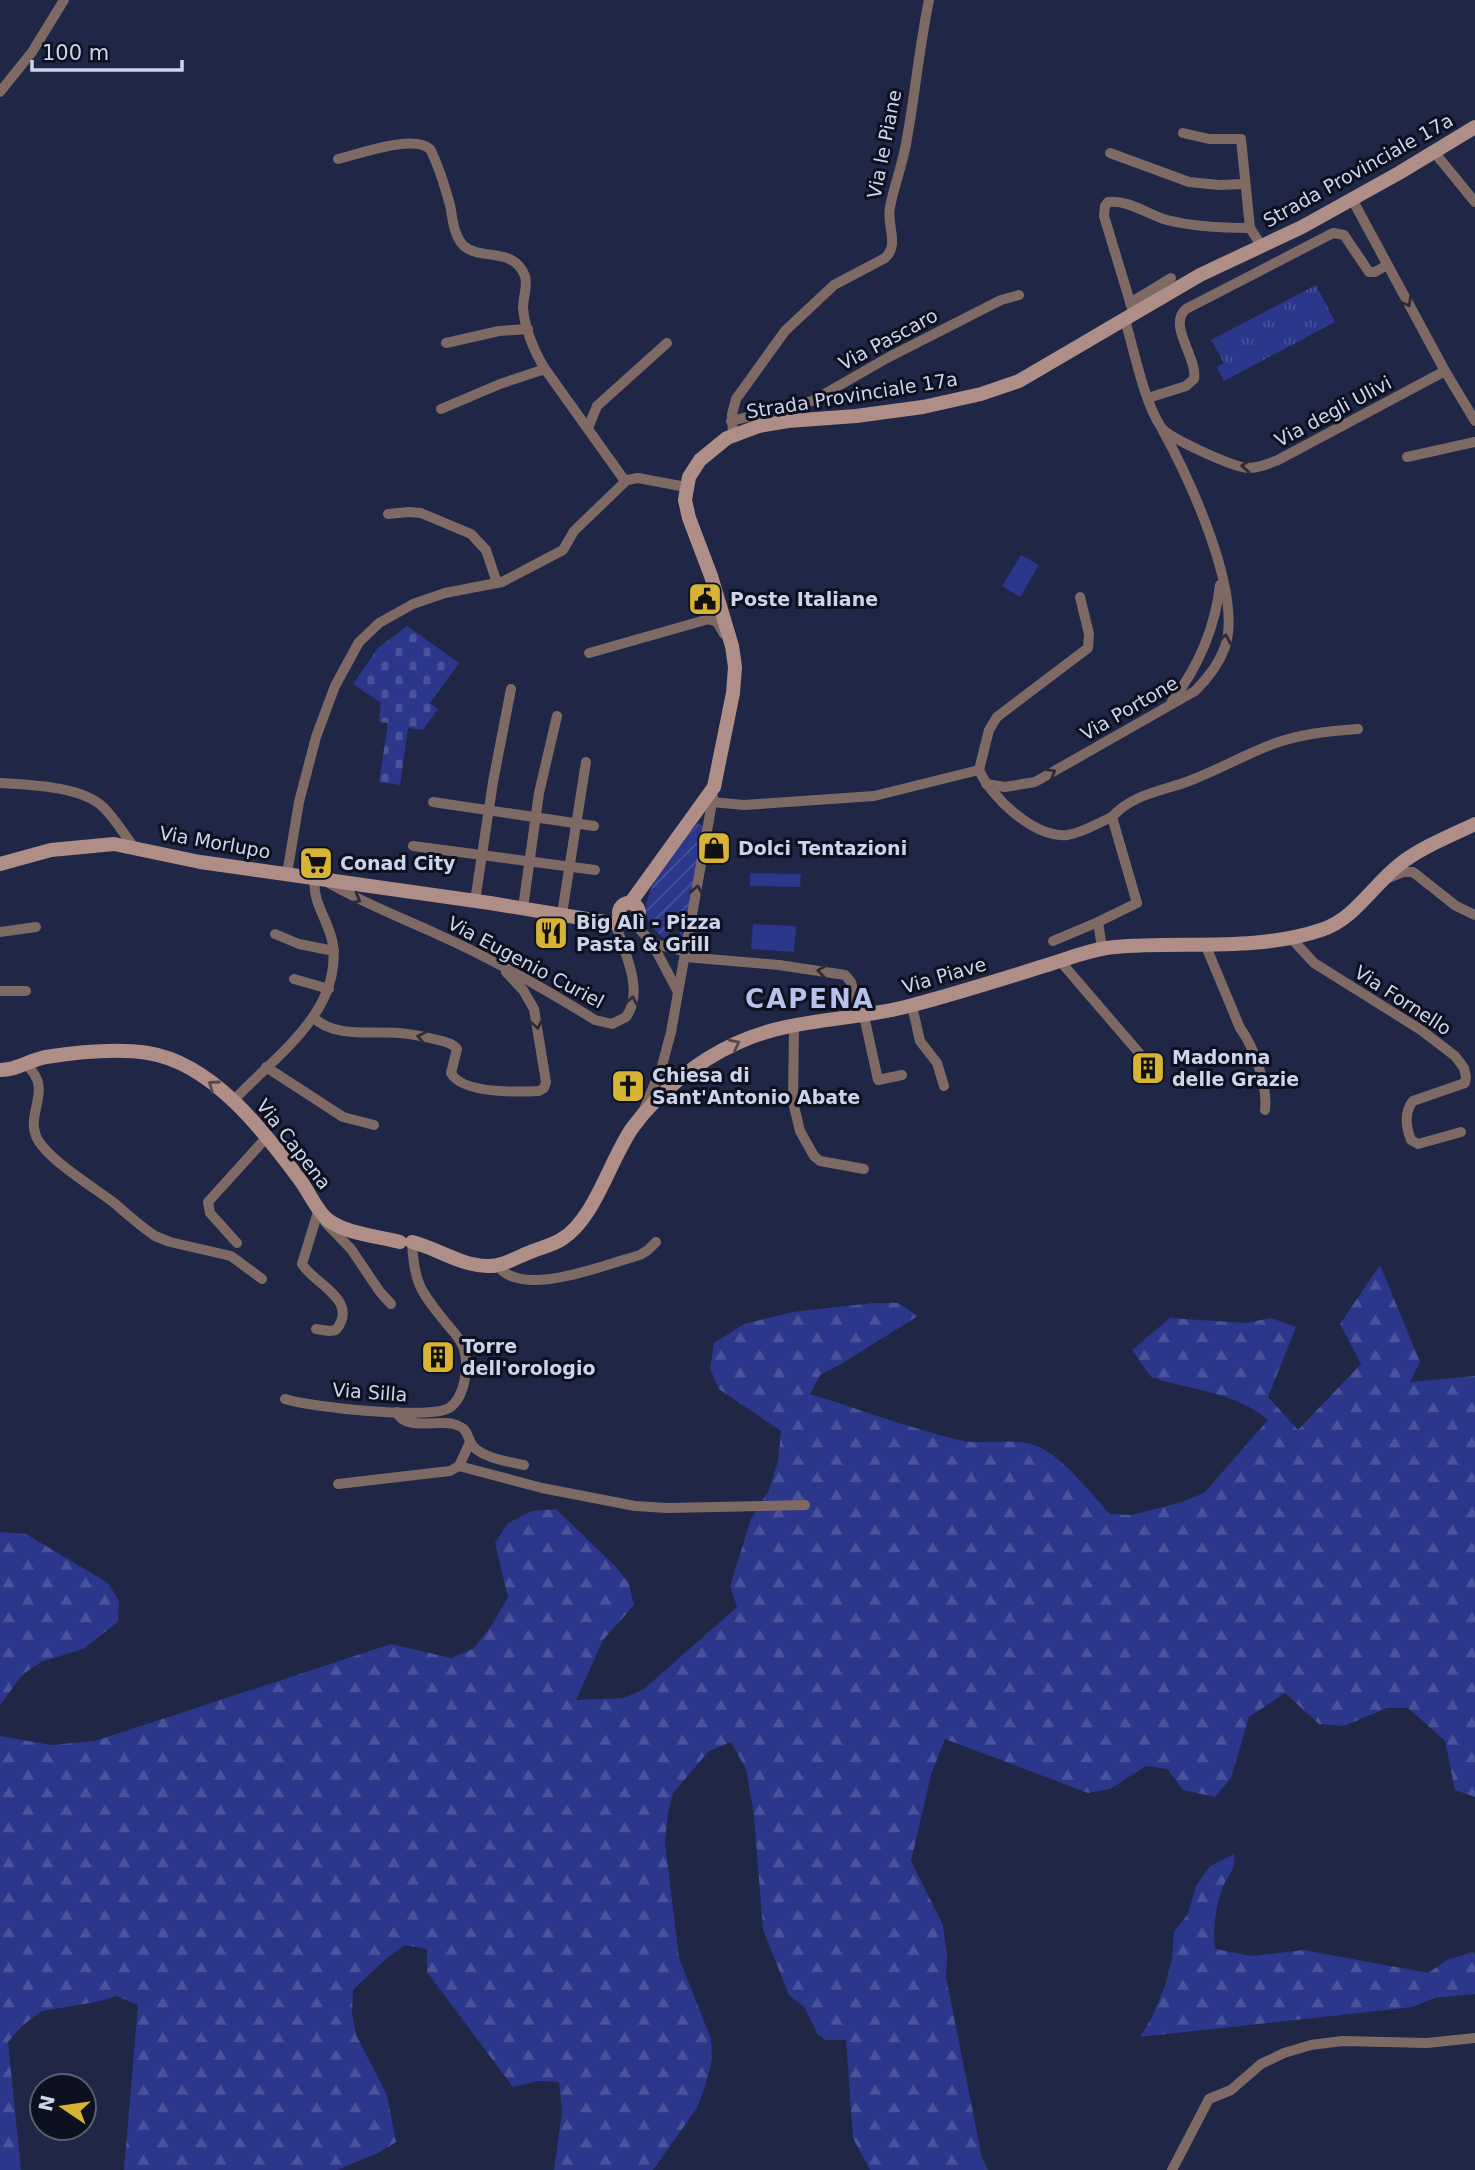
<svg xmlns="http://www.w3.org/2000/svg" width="1475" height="2170" font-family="'DejaVu Sans',sans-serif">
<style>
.forest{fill:url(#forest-firs)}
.cemetery{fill:url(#cemetery-stones)}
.park{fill:url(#park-tufts)}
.garden{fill:url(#garden-furrows);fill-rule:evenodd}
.pitch{fill:#2c368a}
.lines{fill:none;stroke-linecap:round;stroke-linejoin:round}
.minor{stroke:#7e6965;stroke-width:10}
.secondary{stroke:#ae8e86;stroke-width:14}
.oneway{stroke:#2f2b34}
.oneway2{stroke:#55494d}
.labels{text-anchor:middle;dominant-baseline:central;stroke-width:6;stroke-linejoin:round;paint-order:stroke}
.street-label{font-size:19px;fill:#ced4ea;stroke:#0d111f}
.poi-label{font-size:19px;font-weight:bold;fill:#ced4ea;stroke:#0d111f;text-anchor:start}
.district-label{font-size:26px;font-weight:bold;letter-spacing:2px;fill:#b6c2eb;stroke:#0d111f}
</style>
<defs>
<pattern id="forest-firs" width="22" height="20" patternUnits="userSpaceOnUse" patternTransform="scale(1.75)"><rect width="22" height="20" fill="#2c368a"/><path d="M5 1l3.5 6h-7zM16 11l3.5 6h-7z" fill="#49529b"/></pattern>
<pattern id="cemetery-stones" width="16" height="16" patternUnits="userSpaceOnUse" patternTransform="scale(1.75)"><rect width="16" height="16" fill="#2c368a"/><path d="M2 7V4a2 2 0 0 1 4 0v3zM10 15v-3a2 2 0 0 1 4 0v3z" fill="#49529b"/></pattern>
<pattern id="park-tufts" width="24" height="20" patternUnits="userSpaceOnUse" patternTransform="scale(1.75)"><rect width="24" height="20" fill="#2c368a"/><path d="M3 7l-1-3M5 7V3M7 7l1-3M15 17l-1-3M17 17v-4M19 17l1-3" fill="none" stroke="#49529b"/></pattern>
<pattern id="garden-furrows" width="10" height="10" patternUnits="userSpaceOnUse" patternTransform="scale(1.75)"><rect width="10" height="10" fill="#2c368a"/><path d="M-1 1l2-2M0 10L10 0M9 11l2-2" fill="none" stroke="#49529b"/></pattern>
</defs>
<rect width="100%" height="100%" fill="#1f2646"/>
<g class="forest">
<path d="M1380,1265L1420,1362L1410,1382L1475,1376V1797L1455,1790L1445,1741L1408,1708H1387L1344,1726L1319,1724L1285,1693L1249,1717L1231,1778L1215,1797L1183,1790L1167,1769L1146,1766L1110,1789L1088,1793L945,1739L931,1775L911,1861L943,1925L947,1956L946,1977L982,2158L988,2170H870L853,2138L846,2040H825L817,2033L805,2008L789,1995L763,1930L754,1816L746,1769L731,1742L709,1751L673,1793L668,1813L665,1842L679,1958L711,2039L712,2059L706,2083L697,2108L653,2170H554L562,2112L559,2082L538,2081L513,2087L427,1972V1949L405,1945L388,1957L353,1990L352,2013L356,2035L387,2095L396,2142L378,2153L337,2170H124L138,2005L117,1996L96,2002L42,2011L23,2025L8,2042L21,2170H0V1736L51,1745L95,1741L391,1644L451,1658L473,1649L492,1625L508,1597L495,1543L508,1523L532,1511L556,1509L616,1567L629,1584L634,1605L603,1640L576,1700L624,1698L644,1689L737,1607L730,1586L751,1519L769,1490L778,1461L781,1431L719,1389L710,1369L714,1343L744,1324L793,1312L873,1303H898L918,1316L841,1364L820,1375L810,1394C859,1409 909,1428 959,1440C986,1446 1014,1436 1039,1447C1064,1458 1091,1494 1110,1514L1132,1515L1182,1502L1204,1493L1268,1420C1236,1392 1190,1390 1151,1377L1132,1350L1170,1318L1246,1323L1271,1318L1296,1327L1268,1397L1298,1430L1361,1364L1340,1324Z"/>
<polygon points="0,1532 26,1534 108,1583 119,1601 118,1622 83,1649 41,1662 23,1674 0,1705"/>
<path d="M1234,1854C1237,1869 1227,1876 1222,1889C1215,1910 1213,1928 1215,1949L1252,1956L1304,1950L1428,1973L1447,1960L1472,1952L1475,1954V1994L1434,1998L1413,2007L1140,2037L1152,2017L1165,1986L1172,1959L1174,1932L1188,1914L1196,1886L1210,1866Z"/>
</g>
<polygon class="cemetery" points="407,626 459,663 430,703 438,709 423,730 408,728 400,785 379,782 388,723 379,722 381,703 353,684 378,648"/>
<polygon class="park" points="1316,285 1335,322 1224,381 1217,367 1224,363 1211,340"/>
<path class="garden" d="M698,823L703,826L682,944C670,942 662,938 653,928C628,899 680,846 698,823ZM666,922L681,924L679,938L668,936L669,932L665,930Z"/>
<g class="pitch">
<polygon points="1021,555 1039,565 1020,597 1002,586"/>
<polygon points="750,873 801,874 800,887 750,886"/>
<polygon points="753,924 796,926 794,952 751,949"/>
</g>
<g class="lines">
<g class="minor">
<polyline points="0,92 32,52 64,0"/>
<polyline points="1183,133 1209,139 1241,139 1250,228 1261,245"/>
<polyline points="1434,152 1475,202"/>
<polyline points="1110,153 1189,182 1219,185 1245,184"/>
<path d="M338,159C359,154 413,134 430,149C439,166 445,187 450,205C453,219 453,235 464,246C481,261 513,246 525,276C528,286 523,297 523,308C525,329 534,351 545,369"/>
<polyline points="1130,303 1171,278"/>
<path d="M1134,315L1104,216L1105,206L1108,202C1127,199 1149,215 1167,220C1194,227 1222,228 1250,228"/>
<path d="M1125,320C1134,350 1144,402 1161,427C1168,438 1233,467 1248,468C1259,468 1268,464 1278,460L1445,371L1352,199"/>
<polyline points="446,343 499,331 528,329"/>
<polyline points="1445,371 1475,421"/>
<path d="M1148,398L1186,386L1194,379C1198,358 1167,325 1186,309L1333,233L1344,235L1369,272H1375L1387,265"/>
<polyline points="441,409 500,384 545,369 625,481"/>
<polyline points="731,421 812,401 889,357 1001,300 1019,295"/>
<polyline points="588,428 597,406 667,343"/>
<path d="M733,435L732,414L736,399L785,331L834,285L885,258C900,245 886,224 890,207C894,186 902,166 906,144C915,96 919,48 929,0"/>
<polyline points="1407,457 1475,442"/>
<polyline points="388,514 409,512 421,513 471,534 486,550 497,583"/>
<polyline points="589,653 709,619 717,622 724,634"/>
<path d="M1172,701C1199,666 1215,628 1220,585"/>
<polyline points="979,770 989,730 997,717 1088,648 1089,634 1080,597"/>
<path d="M0,783C30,785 82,786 104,808C115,819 124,834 134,847"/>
<path d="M986,784L1005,787L1035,782L1195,691C1208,678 1219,664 1225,647C1243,593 1189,478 1162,429"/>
<polyline points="433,802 594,826"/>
<path d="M712,802L744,805L874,796L979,770C991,797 1034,838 1067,835C1082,833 1098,823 1112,817"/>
<polyline points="413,846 595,870"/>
<polyline points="287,874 299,802 316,737 335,686 359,642 379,623 413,604 445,593 502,582 563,550 574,531 627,480 638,478 686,487"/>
<polyline points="1388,878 1403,872 1413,872 1456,906 1475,915"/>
<path d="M327,882C365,904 400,917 439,935C493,959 545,989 595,1020L612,1024L626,1017C645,991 624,951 615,923"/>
<polyline points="475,901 493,782 511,689"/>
<polyline points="523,908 539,793 557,716"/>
<polyline points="562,914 586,762"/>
<polyline points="633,922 652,943 678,992"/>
<polyline points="0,932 36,927"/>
<polyline points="275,934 299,944 334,951"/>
<path d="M1291,938L1314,963L1421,1030L1455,1056L1464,1068L1466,1077L1465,1083L1413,1101C1404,1112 1406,1127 1411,1140L1418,1144L1461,1132"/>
<polyline points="1053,941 1098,922"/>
<polyline points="652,943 686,952"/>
<path d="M1205,944L1240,1028C1254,1047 1268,1086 1265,1110"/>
<path d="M1102,948L1098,922L1137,903L1112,817C1132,794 1163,791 1189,781C1218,770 1244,755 1273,744C1300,734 1329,731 1358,729"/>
<polyline points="685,957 779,965 845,975 851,982 860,1017"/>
<polyline points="1060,961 1140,1054"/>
<polyline points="294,979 329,989"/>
<polyline points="0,991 26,991"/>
<polyline points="912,1006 920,1041 937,1063 944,1086"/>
<polyline points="864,1016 878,1080 902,1075"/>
<path d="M313,1017C333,1038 373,1031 399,1033C412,1034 426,1037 438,1040C446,1042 452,1043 457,1049L451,1073C462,1094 518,1092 539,1091L544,1088L546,1082L534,1009L523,990L506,972"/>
<polyline points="794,1026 793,1102 800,1131 814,1156 820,1161 864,1169"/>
<path d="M26,1065C54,1088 26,1112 36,1136C45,1158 93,1187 113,1202C127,1214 140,1226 155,1236L170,1242L231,1256L262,1279"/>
<polyline points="266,1067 343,1117 374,1125"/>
<path d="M234,1100C275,1056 341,1013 333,945C330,922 311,902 315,878"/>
<polyline points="643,1112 662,1066 671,1032 713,797"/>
<polyline points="325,1222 351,1249 380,1292 391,1304"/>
<polyline points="237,1243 210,1213 208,1202 266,1138"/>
<path d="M497,1265C521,1300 606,1264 640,1255L648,1250L656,1242"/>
<path d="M316,1329L329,1331L336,1330C360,1300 314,1284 302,1264L317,1215"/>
<path d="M285,1399C309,1407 429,1420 449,1408C465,1398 469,1366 464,1349C461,1339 452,1330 446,1323C420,1291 414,1283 412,1242"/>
<path d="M397,1412C404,1431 437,1420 453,1424C473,1429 464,1440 477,1450C490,1459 509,1462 524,1465"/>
<polyline points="459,1466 542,1488 635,1506 667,1508 805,1505"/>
<polyline points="338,1484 450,1471 459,1466 470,1442"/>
<polyline points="1172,2170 1209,2099 1231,2090 1261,2064 1284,2053 1311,2045 1342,2041 1427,2043 1475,2038"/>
</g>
<g class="secondary">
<polyline points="0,864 51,850 114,844 200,862 490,903 611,923 626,923"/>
<polyline points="631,902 714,787 733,693 735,667 732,646 711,576 689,518 685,500 689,477 700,460 727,438 759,426 788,421 856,416 923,407 981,394 1019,381 1200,275 1302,227 1399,173 1475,127"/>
<circle cx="629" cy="913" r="10"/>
<path d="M0,1070C18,1070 29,1060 46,1057C78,1052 115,1048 148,1053C212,1063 264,1131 300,1180C310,1193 316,1210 328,1220C347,1234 377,1236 400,1242"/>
<path d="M412,1242C439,1249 459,1265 487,1266C501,1267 515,1258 528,1253C539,1248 551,1246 562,1239C595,1219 611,1157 633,1127C659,1092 697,1061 737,1043C790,1018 853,1021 909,1006C955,994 999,980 1044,966C1067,959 1091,949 1115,947C1183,941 1255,952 1321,930C1355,919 1373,885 1400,864C1422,847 1450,836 1475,824"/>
</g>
</g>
<defs><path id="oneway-chevron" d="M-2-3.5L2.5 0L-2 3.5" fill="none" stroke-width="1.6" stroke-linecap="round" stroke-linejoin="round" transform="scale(1.75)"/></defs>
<g class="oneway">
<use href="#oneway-chevron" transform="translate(1407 302) rotate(61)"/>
<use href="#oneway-chevron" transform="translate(1246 466) rotate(-176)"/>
<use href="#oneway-chevron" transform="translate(1225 639) rotate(-80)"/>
<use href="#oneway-chevron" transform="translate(1051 773) rotate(-30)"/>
<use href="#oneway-chevron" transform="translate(697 890) rotate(-80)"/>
<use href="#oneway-chevron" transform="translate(356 899) rotate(30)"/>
<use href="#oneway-chevron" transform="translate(822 971) rotate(-172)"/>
<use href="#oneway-chevron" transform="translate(632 1001) rotate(-80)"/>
<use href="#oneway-chevron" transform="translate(537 1024) rotate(79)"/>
<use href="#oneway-chevron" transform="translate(422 1037) rotate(-169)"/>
</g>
<g class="oneway2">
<use href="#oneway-chevron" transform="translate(735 1044) rotate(-26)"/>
<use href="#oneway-chevron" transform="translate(213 1085) rotate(-145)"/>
</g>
<defs>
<g id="civic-square" transform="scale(1.75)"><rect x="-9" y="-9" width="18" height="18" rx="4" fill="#d8b434" stroke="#0d111f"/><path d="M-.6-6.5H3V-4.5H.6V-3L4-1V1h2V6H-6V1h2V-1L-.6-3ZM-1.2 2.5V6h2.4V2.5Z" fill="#111"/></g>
<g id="shop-square" transform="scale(1.75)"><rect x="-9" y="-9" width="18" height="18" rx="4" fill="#d8b434" stroke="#0d111f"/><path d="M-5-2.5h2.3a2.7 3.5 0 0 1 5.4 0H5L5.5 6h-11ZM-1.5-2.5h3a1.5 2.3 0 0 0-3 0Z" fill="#111"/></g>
<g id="supermarket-square" transform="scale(1.75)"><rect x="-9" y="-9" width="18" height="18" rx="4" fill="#d8b434" stroke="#0d111f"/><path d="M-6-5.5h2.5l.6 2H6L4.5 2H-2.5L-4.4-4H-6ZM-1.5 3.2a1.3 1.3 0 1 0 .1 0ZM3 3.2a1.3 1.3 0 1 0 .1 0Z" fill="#111"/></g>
<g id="restaurant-square" transform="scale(1.75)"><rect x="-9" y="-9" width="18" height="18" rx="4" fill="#d8b434" stroke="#0d111f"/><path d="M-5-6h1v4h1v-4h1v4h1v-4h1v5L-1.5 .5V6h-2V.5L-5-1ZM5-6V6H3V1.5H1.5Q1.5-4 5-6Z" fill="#111"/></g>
<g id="building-square" transform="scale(1.75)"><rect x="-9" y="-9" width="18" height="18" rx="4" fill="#d8b434" stroke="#0d111f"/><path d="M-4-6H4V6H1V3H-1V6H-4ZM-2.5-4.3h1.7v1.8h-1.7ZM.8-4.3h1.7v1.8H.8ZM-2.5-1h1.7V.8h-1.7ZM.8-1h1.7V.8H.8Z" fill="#111"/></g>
<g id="church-square" transform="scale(1.75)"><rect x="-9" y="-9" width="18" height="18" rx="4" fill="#d8b434" stroke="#0d111f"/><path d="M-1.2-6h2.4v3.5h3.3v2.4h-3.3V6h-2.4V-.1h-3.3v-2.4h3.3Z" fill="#111"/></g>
</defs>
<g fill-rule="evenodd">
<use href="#civic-square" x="705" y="599"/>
<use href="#shop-square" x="714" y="848"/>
<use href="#supermarket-square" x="316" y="863"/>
<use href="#restaurant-square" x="551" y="933"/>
<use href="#building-square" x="1148" y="1068"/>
<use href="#church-square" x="628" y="1086"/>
<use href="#building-square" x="438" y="1357"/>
</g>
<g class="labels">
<g class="street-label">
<text transform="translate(884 144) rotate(-79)">Via le Piane</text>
<text transform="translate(1358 170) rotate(-29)">Strada Provinciale 17a</text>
<text transform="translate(888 339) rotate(-28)">Via Pascaro</text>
<text transform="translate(852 395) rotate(-9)">Strada Provinciale 17a</text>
<text transform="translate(1333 411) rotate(-28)">Via degli Ulivi</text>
<text transform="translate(1129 708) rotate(-30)">Via Portone</text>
<text transform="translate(215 842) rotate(10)">Via Morlupo</text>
<text transform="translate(526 962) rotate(28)">Via Eugenio Curiel</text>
<text transform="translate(944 975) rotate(-16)">Via Piave</text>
<text transform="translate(1403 1000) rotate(33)">Via Fornello</text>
<text transform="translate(294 1144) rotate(52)">Via Capena</text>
<text transform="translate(370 1392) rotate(4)">Via Silla</text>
</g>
<g class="poi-label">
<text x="730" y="599">Poste Italiane</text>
<text x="738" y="848">Dolci Tentazioni</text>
<text x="340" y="863">Conad City</text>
<text x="576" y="922">Big Alì - Pizza<tspan x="576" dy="22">Pasta &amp; Grill</tspan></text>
<text x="1172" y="1057">Madonna<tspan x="1172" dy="22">delle Grazie</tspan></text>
<text x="652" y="1075">Chiesa di<tspan x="652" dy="22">Sant'Antonio Abate</tspan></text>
<text x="462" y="1346">Torre<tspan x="462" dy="22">dell'orologio</tspan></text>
</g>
<g class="district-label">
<text x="810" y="999">CAPENA</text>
</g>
</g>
<g transform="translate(63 2107) rotate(283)"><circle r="33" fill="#0d111f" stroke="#5a5f70" stroke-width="2"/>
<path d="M0-5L12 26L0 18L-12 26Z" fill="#d8b434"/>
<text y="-10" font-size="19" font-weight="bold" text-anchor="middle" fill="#ced4ea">N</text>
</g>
<path d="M32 60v10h150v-10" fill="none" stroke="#ced4ea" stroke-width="3.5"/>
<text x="42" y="60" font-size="21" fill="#ced4ea" stroke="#0d111f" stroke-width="5" paint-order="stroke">100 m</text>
</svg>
